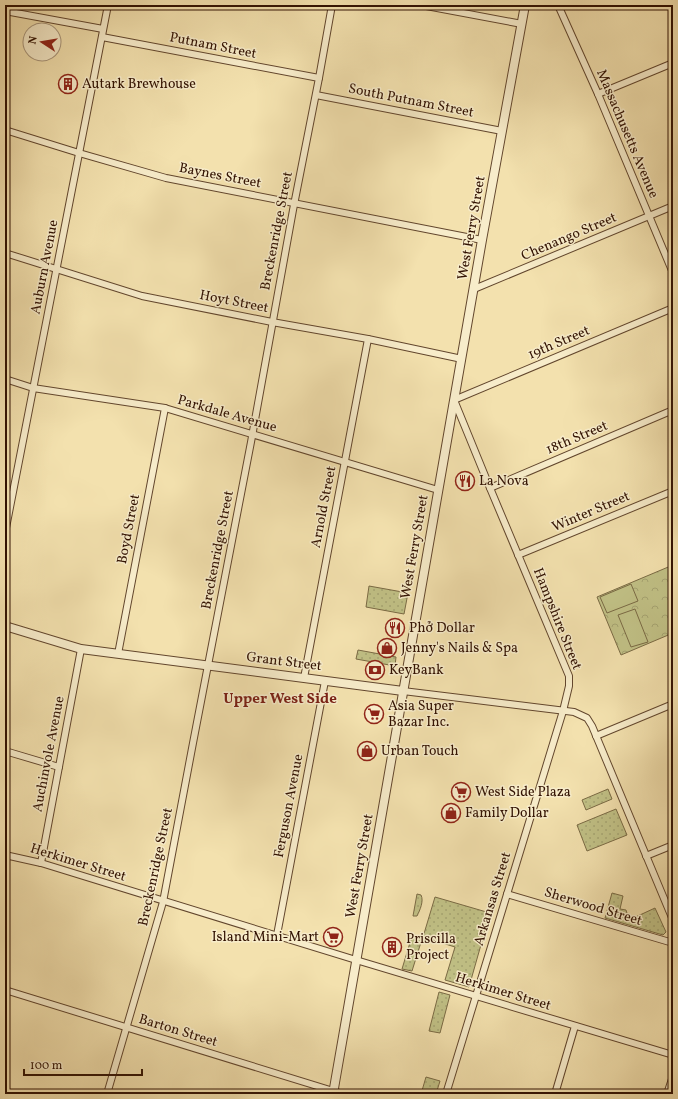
<svg xmlns="http://www.w3.org/2000/svg" width="678" height="1099" font-family="Vollkorn,serif">
<style>
.grass{fill:url(#grass-dots);stroke:#7a6a44}
.forest{fill:url(#forest-crowns);stroke:#7a6a44}
.garden{fill:#c1c186;stroke:#7a6a44}
.lines{fill:none;stroke-linecap:round;stroke-linejoin:round}
.minor-casing{stroke:#62462d;stroke-width:8}
.tertiary-casing{stroke:#62462d;stroke-width:10}
.minor{stroke:#f7ecca;stroke-width:6}
.tertiary{stroke:#f7ecca;stroke-width:8}
.labels{text-anchor:middle;dominant-baseline:central;stroke-width:3;stroke-linejoin:round;paint-order:stroke}
.street-label{font-size:14px;fill:#321202;stroke:#f7ecca}
.poi-label{font-size:14px;fill:#321202;stroke:#f7ecca;text-anchor:start}
.neighbourhood-label{font-size:15px;font-weight:bold;fill:#7a1f14;stroke:#f7ecca}
</style>
<defs>
<pattern id="grass-dots" width="8" height="8" patternUnits="userSpaceOnUse"><rect width="8" height="8" fill="#c1c186"/><path d="M2 2h.1M6 6h.1" fill="none" stroke="#a6a572" stroke-width="1.8" stroke-linecap="round"/></pattern>
<pattern id="forest-crowns" width="20" height="18" patternUnits="userSpaceOnUse"><rect width="20" height="18" fill="#c1c186"/><path d="M2 6a3 3 0 1 1 6 0M12 15a3 3 0 1 1 6 0" fill="none" stroke="#a6a572"/></pattern>
</defs>
<rect width="100%" height="100%" fill="#f3e1ae"/>
<filter id="stains"><feTurbulence type="fractalNoise" baseFrequency=".005" numOctaves="4"/><feColorMatrix values="0 0 0 0 .2 0 0 0 0 .09 0 0 0 0 .02 0 0 0 .5 -.17"/></filter>
<radialGradient id="worn" r=".72"><stop offset=".6" stop-color="#630" stop-opacity="0"/><stop offset="1" stop-color="#630" stop-opacity=".3"/></radialGradient>
<g class="grass">
<polygon points="369,586 408,593 404,614 366,607"/>
<polygon points="358,650 396,657 395,666 356,659"/>
<polygon points="608,789 612,799 586,810 582,800"/>
<polygon points="616,809 627,835 587,851 577,825"/>
<polygon points="612,893 623,896 620,909 626,910 629,920 655,908 666,932 663,935 605,918"/>
<path d="M417,894L421,895C424,901 420,910 417,916H413Z"/>
<polygon points="435,897 490,913 469,987 445,980 455,947 423,937"/>
<polygon points="412,936 422,939 412,971 402,969"/>
<polygon points="439,992 450,995 440,1033 429,1031"/>
<polygon points="426,1077 440,1081 436,1094 421,1094"/>
</g>
<polygon class="forest" points="673,565 673,633 621,655 597,597"/>
<g class="garden">
<polygon points="631,584 638,601 607,613 600,597"/>
<polygon points="635,609 648,642 631,647 618,615"/>
</g>
<g class="lines">
<g class="minor-casing">
<g id="minor">
<polyline points="421,5 522,24"/>
<polyline points="558,5 598,94 673,273"/>
<polyline points="5,11 103,29"/>
<polyline points="102,37 319,78"/>
<polyline points="598,94 673,63"/>
<polyline points="316,95 502,131"/>
<polyline points="5,130 79,153 166,178 482,240"/>
<polyline points="5,253 142,296 272,322 368,339 462,359"/>
<polyline points="474,289 673,206"/>
<polyline points="5,379 33,388 165,408 438,490"/>
<polyline points="490,488 673,410"/>
<polyline points="5,533 108,5"/>
<polyline points="518,555 673,491"/>
<polyline points="118,654 165,408"/>
<polyline points="304,678 368,339"/>
<polyline points="403,691 574,712 587,718 592,726 673,920"/>
<polyline points="596,736 673,704"/>
<polyline points="5,751 59,767"/>
<polyline points="5,855 41,863 356,960 673,1055"/>
<polyline points="646,856 673,845"/>
<polyline points="41,863 81,649"/>
<polyline points="507,894 673,943"/>
<polyline points="277,935 325,681"/>
<polyline points="5,990 343,1094"/>
<polyline points="107,1094 163,902 193,743 251,442 293,210 319,78 332,5"/>
<polyline points="446,1094 563,711 569,686 569,676 490,488 454,400 673,308"/>
<polyline points="555,1094 575,1026"/>
<polyline points="667,1094 673,1076"/>
</g>
</g>
<g class="tertiary-casing">
<g id="tertiary">
<polyline points="5,626 81,649 403,691"/>
<polyline points="333,1094 482,240 525,5"/>
</g>
</g>
<use href="#minor" class="minor"/>
<use href="#tertiary" class="tertiary"/>
</g>
<defs>
<g id="building-ring" transform="scale(1)"><circle r="9.5" fill="#f7ecca" stroke="#8f2418" stroke-width="1.5"/><path d="M-4-6H4V6H1V3H-1V6H-4ZM-2.5-4.3h1.7v1.8h-1.7ZM.8-4.3h1.7v1.8H.8ZM-2.5-1h1.7V.8h-1.7ZM.8-1h1.7V.8H.8Z" fill="#8f2418"/></g>
<g id="restaurant-ring" transform="scale(1)"><circle r="9.5" fill="#f7ecca" stroke="#8f2418" stroke-width="1.5"/><path d="M-5-6h1v4h1v-4h1v4h1v-4h1v5L-1.5 .5V6h-2V.5L-5-1ZM5-6V6H3V1.5H1.5Q1.5-4 5-6Z" fill="#8f2418"/></g>
<g id="shop-ring" transform="scale(1)"><circle r="9.5" fill="#f7ecca" stroke="#8f2418" stroke-width="1.5"/><path d="M-5-2.5h2.3a2.7 3.5 0 0 1 5.4 0H5L5.5 6h-11ZM-1.5-2.5h3a1.5 2.3 0 0 0-3 0Z" fill="#8f2418"/></g>
<g id="bank-ring" transform="scale(1)"><circle r="9.5" fill="#f7ecca" stroke="#8f2418" stroke-width="1.5"/><path d="M-6-4H6V4H-6ZM0-2.3a2.3 2.3 0 1 0 0 4.6a2.3 2.3 0 1 0 0-4.6Z" fill="#8f2418"/></g>
<g id="supermarket-ring" transform="scale(1)"><circle r="9.5" fill="#f7ecca" stroke="#8f2418" stroke-width="1.5"/><path d="M-6-5.5h2.5l.6 2H6L4.5 2H-2.5L-4.4-4H-6ZM-1.5 3.2a1.3 1.3 0 1 0 .1 0ZM3 3.2a1.3 1.3 0 1 0 .1 0Z" fill="#8f2418"/></g>
</defs>
<g fill-rule="evenodd">
<use href="#building-ring" x="68" y="84"/>
<use href="#restaurant-ring" x="465" y="481"/>
<use href="#restaurant-ring" x="395" y="628"/>
<use href="#shop-ring" x="387" y="648"/>
<use href="#bank-ring" x="375" y="670"/>
<use href="#supermarket-ring" x="374" y="714"/>
<use href="#shop-ring" x="367" y="751"/>
<use href="#supermarket-ring" x="461" y="792"/>
<use href="#shop-ring" x="451" y="813"/>
<use href="#supermarket-ring" x="333" y="937"/>
<use href="#building-ring" x="392" y="947"/>
</g>
<g class="labels">
<g class="street-label">
<text transform="translate(213 46) rotate(11)">Putnam Street</text>
<text transform="translate(411 101) rotate(11)">South Putnam Street</text>
<text transform="translate(627 134) rotate(67)">Massachusetts Avenue</text>
<text transform="translate(220 176) rotate(11)">Baynes Street</text>
<text transform="translate(472 228) rotate(-80)">West Ferry Street</text>
<text transform="translate(277 231) rotate(-79)">Breckenridge Street</text>
<text transform="translate(569 237) rotate(-23)">Chenango Street</text>
<text transform="translate(45 267) rotate(-79)">Auburn Avenue</text>
<text transform="translate(234 302) rotate(11)">Hoyt Street</text>
<text transform="translate(559 343) rotate(-23)">19th Street</text>
<text transform="translate(227 414) rotate(16)">Parkdale Avenue</text>
<text transform="translate(577 438) rotate(-23)">18th Street</text>
<text transform="translate(324 507) rotate(-79)">Arnold Street</text>
<text transform="translate(591 512) rotate(-23)">Winter Street</text>
<text transform="translate(129 529) rotate(-79)">Boyd Street</text>
<text transform="translate(415 547) rotate(-80)">West Ferry Street</text>
<text transform="translate(218 550) rotate(-79)">Breckenridge Street</text>
<text transform="translate(557 619) rotate(68)">Hampshire Street</text>
<text transform="translate(284 662) rotate(7)">Grant Street</text>
<text transform="translate(49 754) rotate(-79)">Auchinvole Avenue</text>
<text transform="translate(289 806) rotate(-79)">Ferguson Avenue</text>
<text transform="translate(78 863) rotate(17)">Herkimer Street</text>
<text transform="translate(360 866) rotate(-80)">West Ferry Street</text>
<text transform="translate(156 867) rotate(-78)">Breckenridge Street</text>
<text transform="translate(493 899) rotate(-73)">Arkansas Street</text>
<text transform="translate(593 907) rotate(17)">Sherwood Street</text>
<text transform="translate(503 992) rotate(17)">Herkimer Street</text>
<text transform="translate(178 1031) rotate(17)">Barton Street</text>
</g>
<g class="poi-label">
<text x="82" y="84">Autark Brewhouse</text>
<text x="479" y="481">La Nova</text>
<text x="409" y="628">Phở Dollar</text>
<text x="401" y="648">Jenny's Nails &amp; Spa</text>
<text x="389" y="670">KeyBank</text>
<text x="388" y="706">Asia Super<tspan x="388" dy="16">Bazar Inc.</tspan></text>
<text x="381" y="751">Urban Touch</text>
<text x="475" y="792">West Side Plaza</text>
<text x="465" y="813">Family Dollar</text>
<text x="319" y="937" text-anchor="end">Island Mini-Mart</text>
<text x="406" y="939">Priscilla<tspan x="406" dy="16">Project</tspan></text>
</g>
<g class="neighbourhood-label">
<text x="280" y="699">Upper West Side</text>
</g>
</g>
<rect width="678" height="1099" fill="none" stroke="#f3e1ae" stroke-width="20"/>
<rect x="6" y="6" width="666" height="1087" fill="none" stroke="#321202" stroke-width="2"/>
<rect x="10" y="10" width="658" height="1079" fill="none" stroke="#321202"/>
<g transform="translate(42 42) rotate(282)"><circle r="19" fill="#f7ecca" stroke="#a8957a"/>
<path d="M0-3L7 15L0 10L-7 15Z" fill="#8f2418"/>
<text y="-6" font-size="11" font-weight="bold" text-anchor="middle" fill="#321202">N</text>
</g>
<path d="M24 1069v6h118v-6" fill="none" stroke="#321202" stroke-width="2"/>
<text x="30" y="1069" font-size="12" fill="#321202" stroke="#f7ecca" stroke-width="3" paint-order="stroke">100 m</text>
<rect width="100%" height="100%" filter="url(#stains)"/>
<rect width="100%" height="100%" fill="url(#worn)"/>
</svg>
